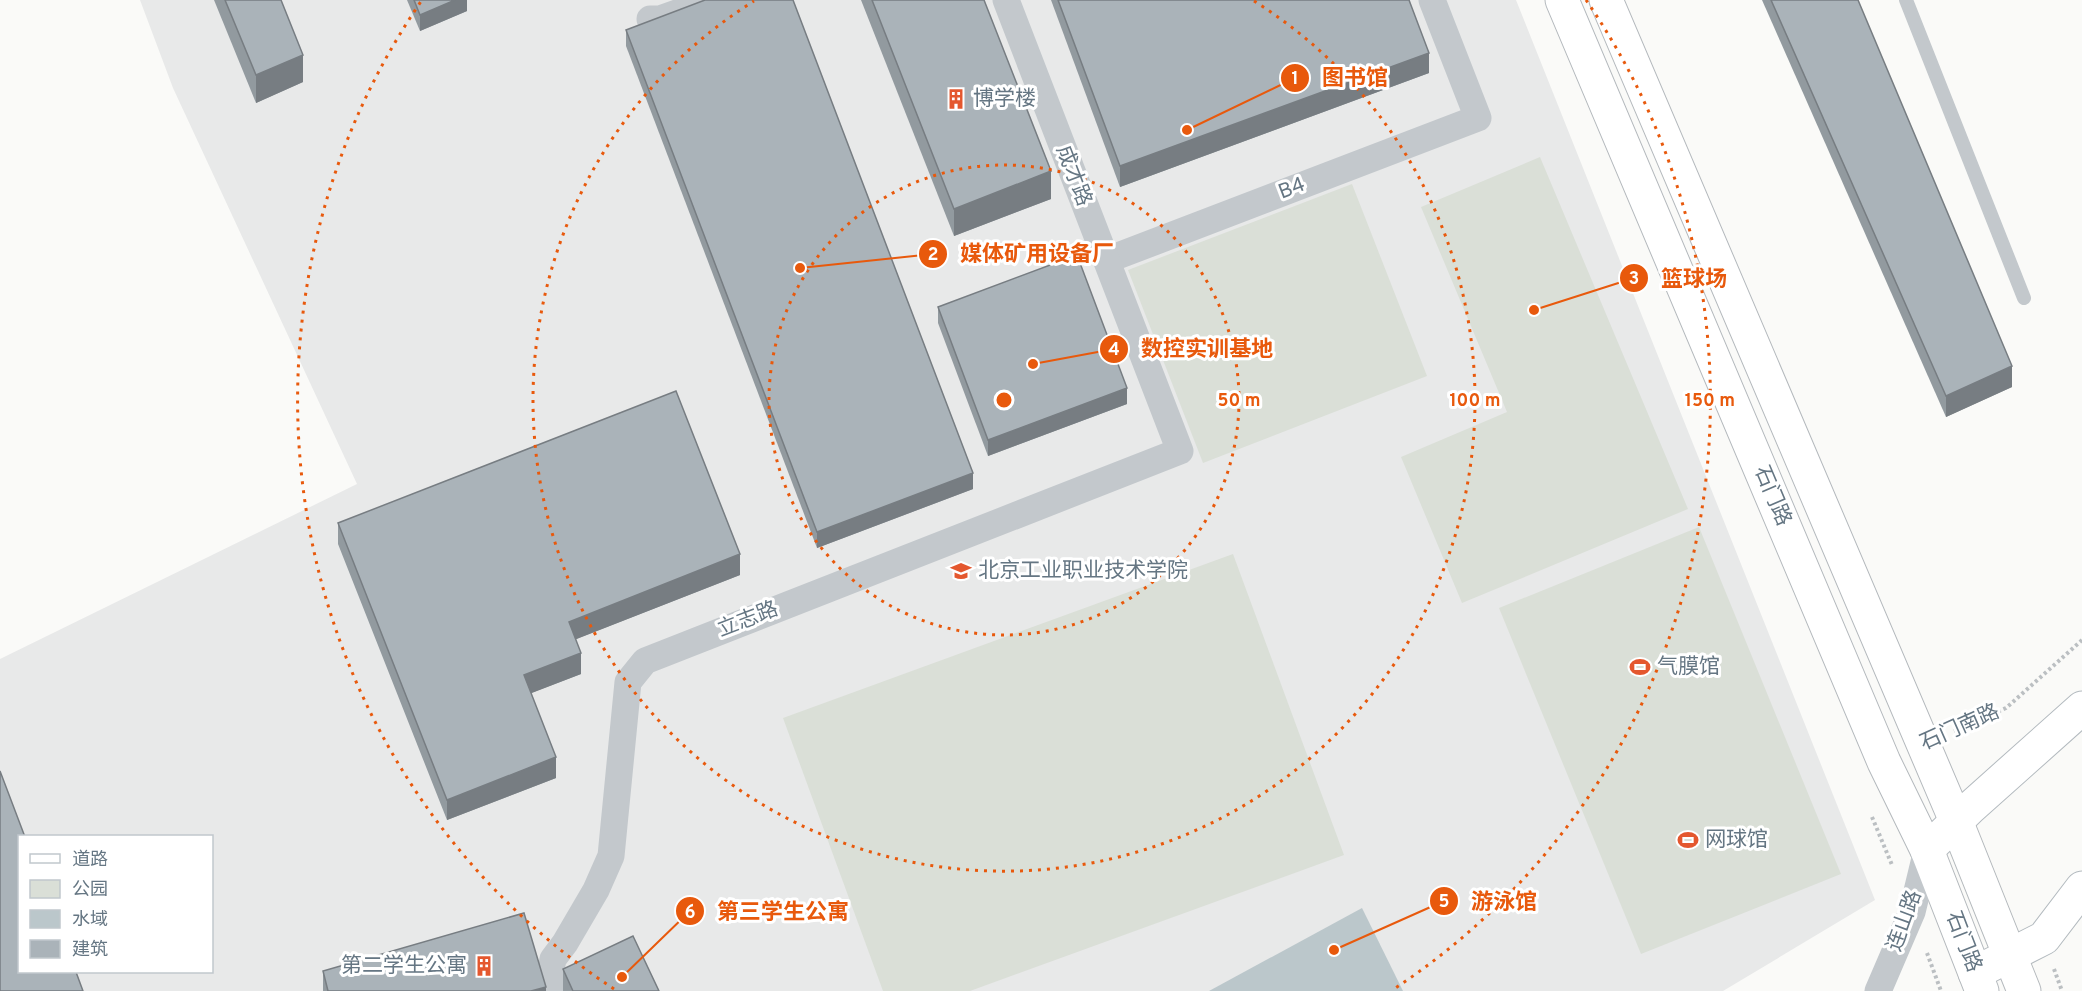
<svg xmlns="http://www.w3.org/2000/svg" width="2082" height="991" font-family="Overpass,'Noto Sans SC',sans-serif">
<style>
.built{fill:#e8e9e9;fill-rule:evenodd}
.green{fill:#dadfd7}
.water{fill:#bbc7cb}
.lines{fill:none;stroke-linecap:round;stroke-linejoin:round}
.secondary-casing{stroke:#b3babf;stroke-width:35}
.trunk-casing{stroke:#b4b9bd;stroke-width:35}
.path{stroke:#bbbfc2;stroke-width:4;stroke-dasharray:3 3;stroke-linecap:butt}
.service{stroke:#c3c8cc;stroke-width:14}
.minor{stroke:#c3c8cc;stroke-width:27}
.secondary{stroke:#fff;stroke-width:33}
.trunk{stroke:#fff;stroke-width:33}
.wall{fill:#929a9f}
.shaded-wall{fill:#777d82}
.building{fill:#aab3b9;stroke:#777d82;stroke-width:1.5}
.ring{fill:none;stroke:#e8590c;stroke-width:3;stroke-dasharray:3 6}
.labels{text-anchor:middle;dominant-baseline:central;stroke-width:6;stroke-linejoin:round;paint-order:stroke}
.poi-label{font-size:21px;fill:#657683;stroke:#fff;text-anchor:start}
.street-label{font-size:21px;fill:#657683;stroke:#fff}
.centre{fill:#e8590c;stroke:#fff;stroke-width:3}
.ring-label{font-size:18px;text-anchor:middle;font-weight:bold;fill:#e8590c;stroke:#fff;stroke-width:6;stroke-linejoin:round;paint-order:stroke}
.leader{fill:none;stroke:#e8590c;stroke-width:2}
.callout-dot{fill:#e8590c;stroke:#fff;stroke-width:2}
.mark-label{font-size:18px;text-anchor:middle;font-weight:bold;fill:#fff}
.callout-label{font-size:22px;text-anchor:middle;font-weight:bold;fill:#e8590c;stroke:#fff;stroke-width:6;stroke-linejoin:round;paint-order:stroke}
</style>
<rect width="100%" height="100%" fill="#fafaf8"/>
<path class="built" d="M140,0H1516L1875,900L1723,991H0V659L357,484L173,88ZM20,836H212V972H20Z"/>
<g class="green">
<polygon points="1540,157 1688,509 1462,603 1401,457 1507,412 1421,207"/>
<polygon points="1352,184 1427,376 1203,463 1128,270"/>
<polygon points="1699,527 1841,874 1641,954 1499,608"/>
<polygon points="1233,554 1344,855 970,991 883,991 783,718"/>
</g>
<polygon class="water" points="1362,908 1403,991 1209,991"/>
<g class="lines">
<g class="secondary-casing">
<g id="secondary">
<polyline points="1927,850 1970,808 2082,708"/>
<polyline points="1975,973 2044,938 2082,888"/>
</g>
</g>
<g class="trunk-casing">
<g id="trunk">
<polyline points="1562,0 1884,762 1927,850 1982,991"/>
<polyline points="1606,0 1956,821 2024,991"/>
</g>
</g>
<g class="path">
<polyline points="1954,731 2006,708 2082,640"/>
<polyline points="1872,817 1892,865"/>
<polyline points="1927,953 1941,991"/>
<polyline points="2054,969 2062,991"/>
</g>
<polyline class="service" points="1906,0 2024,298"/>
<g class="minor">
<polyline points="650,19 660,19 713,0"/>
<polyline points="1107,260 1478,118 1432,0"/>
<polyline points="555,991 550,976 553,959 565,943 596,890 611,856 628,682 645,661 1180,451 1006,0"/>
<polyline points="1878,991 1912,912 1927,850"/>
</g>
<use href="#secondary" class="secondary"/>
<use href="#trunk" class="trunk"/>
</g>
<g class="wall">
<polygon points="214,0 281,0 303,82 256,103"/>
<polygon points="407,0 467,0 467,11 420,31"/>
<polygon points="861,0 984,0 1051,199 954,236"/>
<polygon points="1051,0 1409,0 1429,73 1120,187"/>
<polygon points="1762,0 1858,0 2012,387 1946,417"/>
<polygon points="626,30 973,489 817,548 626,46"/>
<polygon points="938,307 1127,404 988,456 938,323"/>
<polygon points="338,523 740,575 576,639 581,674 531,693 556,778 447,820 338,544"/>
<polygon points="563,969 659,991 563,991"/>
<polygon points="323,971 546,991 323,991"/>
</g>
<g class="shaded-wall">
<polygon points="455,0 467,0 467,11 420,31 420,15"/>
<polygon points="1429,53 1429,73 1120,187 1120,166"/>
<polygon points="303,55 303,82 256,103 256,75"/>
<polygon points="1051,171 1051,199 954,236 954,209"/>
<polygon points="2012,366 2012,387 1946,417 1946,396"/>
<polygon points="1127,388 1127,404 988,456 988,440"/>
<polygon points="973,473 973,489 817,548 817,532"/>
<polygon points="740,554 740,575 569,642 569,622"/>
<polygon points="581,653 581,674 524,696 524,675"/>
<polygon points="556,757 556,778 447,820 447,800"/>
<polygon points="546,987 546,991 531,991"/>
</g>
<g class="building">
<polygon points="225,0 281,0 303,55 256,75"/>
<polygon points="414,0 455,0 420,15"/>
<polygon points="705,0 793,0 973,473 817,532 626,30"/>
<polygon points="872,0 984,0 1051,171 954,209"/>
<polygon points="1058,0 1409,0 1429,53 1120,166"/>
<polygon points="1771,0 1858,0 2012,366 1946,396"/>
<polygon points="1077,255 1127,388 988,440 938,307"/>
<polygon points="676,391 740,554 569,622 581,653 524,675 556,757 447,800 338,523"/>
<polygon points="0,771 25,837 20,837 20,972 76,972 83,991 0,991"/>
<polygon points="524,913 546,987 531,991 328,991 323,971"/>
<polygon points="633,936 659,991 573,991 563,969"/>
</g>
<g class="ring">
<circle cx="1004" cy="400" r="235"/>
<path d="M1254 1A471 471 0 1 1 754 1"/>
<path d="M614 989A706 706 0 0 1 422 0M1586 0A706 706 0 0 1 1394 989"/>
</g>
<defs>
<g id="building-bare" transform="scale(1.62)"><path d="M-4-6H4V6H1V3H-1V6H-4ZM-2.5-4.3h1.7v1.8h-1.7ZM.8-4.3h1.7v1.8H.8ZM-2.5-1h1.7V.8h-1.7ZM.8-1h1.7V.8H.8Z" fill="#e4572e" stroke="#fff" stroke-width="2.5" paint-order="stroke"/></g>
<g id="university-bare" transform="scale(1.62)"><path d="M0-5L7-2L0 1L-7-2ZM-4 1L0 2.5L4 1V4Q0 6-4 4Z" fill="#e4572e" stroke="#fff" stroke-width="2.5" paint-order="stroke"/></g>
<g id="stadium-bare" transform="scale(1.62)"><path d="M0-5a6.5 5 0 1 0 0 10a6.5 5 0 1 0 0-10ZM-3.5-1.8h7v3.6h-7Z" fill="#e4572e" stroke="#fff" stroke-width="2.5" paint-order="stroke"/></g>
</defs>
<g fill-rule="evenodd">
<use href="#building-bare" x="956" y="99"/>
<use href="#university-bare" x="961" y="571"/>
<use href="#stadium-bare" x="1640" y="667"/>
<use href="#stadium-bare" x="1688" y="840"/>
<use href="#building-bare" x="484" y="966"/>
</g>
<g class="labels">
<g class="poi-label">
<text x="973" y="99">博学楼</text>
<text x="978" y="571">北京工业职业技术学院</text>
<text x="1657" y="667">气膜馆</text>
<text x="1705" y="840">网球馆</text>
<text x="467" y="966" text-anchor="end">第二学生公寓</text>
</g>
<g class="street-label">
<text transform="translate(1073 176) rotate(69)">成才路</text>
<text transform="translate(1292 189) rotate(-21)">B4</text>
<text transform="translate(1772 496) rotate(67)">石门路</text>
<text transform="translate(748 620) rotate(-21)">立志路</text>
<text transform="translate(1960 728) rotate(-24)">石门南路</text>
<text transform="translate(1905 921) rotate(-70)">连山路</text>
<text transform="translate(1963 942) rotate(69)">石门路</text>
</g>
</g>
<circle cx="1004" cy="400" r="9" class="centre"/>
<g class="ring-label">
<text x="1239" y="406">50 m</text>
<text x="1475" y="406">100 m</text>
<text x="1710" y="406">150 m</text>
</g>
<path class="leader" d="M1187 130L1295 78M800 268L933 254M1534 310L1634 278M1033 364L1114 349M1334 950L1444 901M622 977L690 911"/>
<g class="callout-dot">
<circle cx="1187" cy="130" r="6"/>
<circle cx="800" cy="268" r="6"/>
<circle cx="1534" cy="310" r="6"/>
<circle cx="1033" cy="364" r="6"/>
<circle cx="1334" cy="950" r="6"/>
<circle cx="622" cy="977" r="6"/>
<circle cx="1295" cy="78" r="15"/>
<circle cx="933" cy="254" r="15"/>
<circle cx="1634" cy="278" r="15"/>
<circle cx="1114" cy="349" r="15"/>
<circle cx="1444" cy="901" r="15"/>
<circle cx="690" cy="911" r="15"/>
</g>
<g class="mark-label">
<text x="1295" y="84">1</text>
<text x="933" y="260">2</text>
<text x="1634" y="284">3</text>
<text x="1114" y="355">4</text>
<text x="1444" y="907">5</text>
<text x="690" y="918">6</text>
</g>
<g class="callout-label">
<text x="1355" y="85">图书馆</text>
<text x="1037" y="261">媒体矿用设备厂</text>
<text x="1694" y="286">篮球场</text>
<text x="1207" y="356">数控实训基地</text>
<text x="1504" y="909">游泳馆</text>
<text x="783" y="919">第三学生公寓</text>
</g>
<rect x="18" y="835" width="195" height="138" fill="#ffffff" stroke="#c1c8cd" stroke-width="1.5"/>
<rect x="30" y="854" width="30" height="9" fill="#ffffff" stroke="#c1c8cd" stroke-width="1.5"/>
<text x="72" y="865" font-size="18" fill="#657683">道路</text>
<rect x="30" y="880" width="30" height="18" fill="#dadfd7" stroke="#c1c8cd" stroke-width="1.5"/>
<text x="72" y="895" font-size="18" fill="#657683">公园</text>
<rect x="30" y="910" width="30" height="18" fill="#bbc7cb" stroke="#c1c8cd" stroke-width="1.5"/>
<text x="72" y="925" font-size="18" fill="#657683">水域</text>
<rect x="30" y="940" width="30" height="18" fill="#aab3b9" stroke="#c1c8cd" stroke-width="1.5"/>
<text x="72" y="955" font-size="18" fill="#657683">建筑</text>
</svg>
